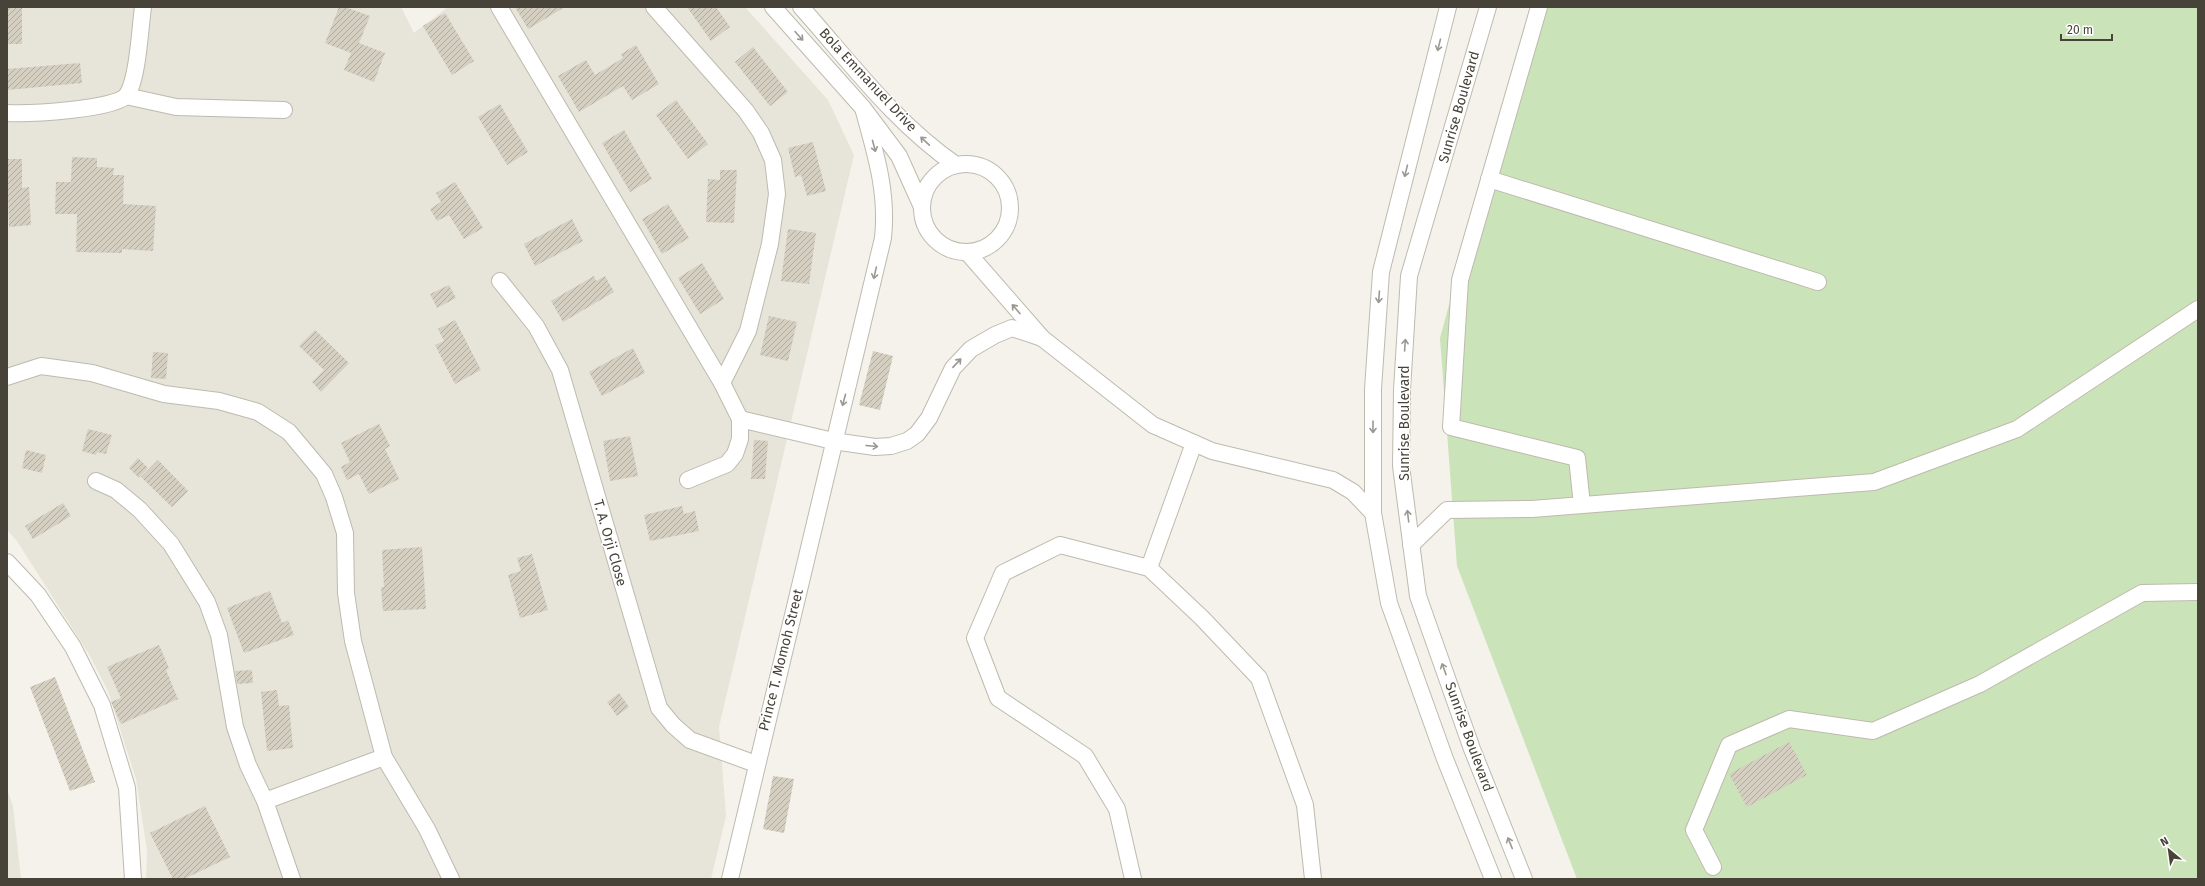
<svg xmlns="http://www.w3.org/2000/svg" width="2205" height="886" font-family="'Fira Sans',sans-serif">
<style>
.residential{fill:#e7e4d9}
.grass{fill:#cbe3b8}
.building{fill:url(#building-hatch)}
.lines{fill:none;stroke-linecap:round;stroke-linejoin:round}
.street-casing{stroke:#bebaae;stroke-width:18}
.street{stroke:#fff;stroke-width:16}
.oneway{stroke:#9a9892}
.labels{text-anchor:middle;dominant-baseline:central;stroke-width:3;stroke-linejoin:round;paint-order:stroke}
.street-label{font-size:14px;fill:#474339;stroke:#fff}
</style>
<defs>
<pattern id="building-hatch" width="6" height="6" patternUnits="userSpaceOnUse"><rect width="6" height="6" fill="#d4cfc1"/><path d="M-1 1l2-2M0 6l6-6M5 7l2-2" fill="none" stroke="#aeaa9e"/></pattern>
</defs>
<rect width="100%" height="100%" fill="#f4f2eb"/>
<g class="residential">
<polygon points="7,7 401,7 414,33 448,7 745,7 828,100 854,155 719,727 726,816 711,879 146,879 147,850 136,779 108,691 90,656 17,541 7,530"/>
<polygon points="7,789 13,806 21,879 7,879"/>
</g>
<polygon class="grass" points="1530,7 2198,7 2198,879 1577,879 1457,566 1440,338"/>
<g class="building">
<rect x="7" y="7" width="15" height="37"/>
<polygon points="339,7 345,7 370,16 359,43 385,53 374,82 344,70 351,53 325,43"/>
<polygon points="515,7 565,7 528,29"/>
<polygon points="687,7 716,7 730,27 711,41"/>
<polygon points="445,13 474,61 452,75 423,26"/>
<polygon points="636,45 659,84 632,100 623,86 579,112 558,76 586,60 595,75 623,58 621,54"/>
<polygon points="753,47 788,92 770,106 735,62"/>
<polygon points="80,63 82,83 7,90 7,69"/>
<polygon points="676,100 708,144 688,159 656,115"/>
<polygon points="500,104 528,152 507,165 478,117"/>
<polygon points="624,130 652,179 630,192 602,143"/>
<polygon points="813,142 826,191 807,196 801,175 795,177 788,148"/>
<polygon points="72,157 97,158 97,167 114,168 113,175 124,175 123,204 156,206 153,251 122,249 122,253 76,252 77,214 55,214 56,182 71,182"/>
<polygon points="7,159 22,159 22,188 29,187 31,225 9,227"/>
<polygon points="720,170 737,170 734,223 706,222 708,179 720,180"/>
<polygon points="455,182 483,228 464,239 449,215 437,221 430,209 441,202 436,193"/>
<polygon points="668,204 689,238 662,254 642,219"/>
<polygon points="572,219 583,241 535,266 524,244"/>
<polygon points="788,229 816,233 809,284 781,281"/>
<polygon points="702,263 724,299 700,314 678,278"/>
<polygon points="594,276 596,281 605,276 614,292 563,322 551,301"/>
<polygon points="449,285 456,298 437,308 430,294"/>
<polygon points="769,316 797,322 788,361 760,355"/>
<polygon points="455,320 481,370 455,384 435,345 444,341 438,329"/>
<polygon points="315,330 349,363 321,392 312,382 324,370 299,346"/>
<polygon points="633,348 645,373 602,396 589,372"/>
<polygon points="873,351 893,356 880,410 859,405"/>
<polygon points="153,352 168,353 166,379 151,378"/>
<polygon points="379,424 390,446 385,449 399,479 369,494 359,474 347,480 341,467 350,462 341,443"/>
<polygon points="88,429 112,435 106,454 97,452 96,455 82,451"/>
<polygon points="630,436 638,476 610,481 603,441"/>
<polygon points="754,440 768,441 765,479 751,479"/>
<polygon points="26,450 46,455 42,473 22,468"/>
<polygon points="138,458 148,468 139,478 129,468"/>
<polygon points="158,460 188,491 172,507 141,477"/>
<polygon points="63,503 71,516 33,539 25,526"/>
<polygon points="682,506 684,514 695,511 699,531 650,541 644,515"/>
<polygon points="422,547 426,609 383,611 381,587 384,587 382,550"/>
<polygon points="532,554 548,610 520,618 508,575 521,571 517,558"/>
<polygon points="270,591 282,623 288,620 294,635 244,653 227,608"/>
<polygon points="159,645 169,668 166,670 178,699 121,724 111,702 121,698 107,667"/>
<polygon points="252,670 253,683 237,684 235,671"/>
<polygon points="55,677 95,782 70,791 30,687"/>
<polygon points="277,690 279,706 289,705 293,748 267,751 261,692"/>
<polygon points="619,693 629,707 617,716 607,702"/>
<polygon points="1789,742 1807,775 1747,807 1729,774"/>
<polygon points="773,776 794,779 784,833 763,829"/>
<polygon points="205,806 230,857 184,879 173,879 150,833"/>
</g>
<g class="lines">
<g class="street-casing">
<g id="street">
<polyline points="499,7 722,383 740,419 740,439 735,454 727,464 688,480"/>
<polyline points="654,7 746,111 761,133 773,160 777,194 770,244 748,331 722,383"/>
<polyline points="773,7 863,108 899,156 922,207"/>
<path d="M801,7C850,62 895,123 956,165"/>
<polyline points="1448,7 1381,272 1373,389 1373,513 1389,603 1445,759 1493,879"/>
<polyline points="1488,7 1409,276 1402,390 1401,466 1418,596 1472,749 1524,879"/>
<polyline points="1539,7 1460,280 1451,427 1577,458 1582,505"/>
<polyline points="126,96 176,107 284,110"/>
<path d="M7,113C27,114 116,110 127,95C138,78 140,28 143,7"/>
<circle cx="966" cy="208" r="44"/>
<polyline points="1489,179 1818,282"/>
<polyline points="967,252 1042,338 1153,425 1212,451 1333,480 1353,492 1373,513"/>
<polyline points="500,281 536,326 560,370 659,708 673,725 690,740 756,764"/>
<polyline points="7,377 41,366 92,373 164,394 219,401 258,412 289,432 324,474 334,497 345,533 346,593 353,641 384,757 427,829 451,879"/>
<polyline points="740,419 833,441 875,447 891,446 907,441 917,434 929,418 953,368 971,349 995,335 1012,328 1042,338"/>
<polyline points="96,481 116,490 140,510 171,544 207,602 219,635 235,727 248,765 265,801 292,879"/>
<polyline points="1411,545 1447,510 1532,509 1874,482 2017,429 2198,309"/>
<polyline points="7,562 38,595 73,647 102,705 127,788 133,879"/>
<polyline points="1149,568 1194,443"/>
<polyline points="265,801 384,757"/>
<polyline points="1713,867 1694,830 1729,745 1789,719 1873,731 1980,684 2142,593 2198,592"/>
<path d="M730,879L883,238C888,191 875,152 863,108"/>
<polyline points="1133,879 1117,809 1085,756 998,698 975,638 1003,573 1060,545 1149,568 1202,618 1259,678 1305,805 1313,879"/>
</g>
</g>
<use href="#street" class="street"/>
</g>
<defs><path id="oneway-shaft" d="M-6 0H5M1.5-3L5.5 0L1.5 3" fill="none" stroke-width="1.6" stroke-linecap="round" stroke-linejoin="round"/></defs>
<g class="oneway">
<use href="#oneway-shaft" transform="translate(799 36) rotate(48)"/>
<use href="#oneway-shaft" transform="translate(1439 45) rotate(104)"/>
<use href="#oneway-shaft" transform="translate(925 141) rotate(-137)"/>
<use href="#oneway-shaft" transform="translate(874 146) rotate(75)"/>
<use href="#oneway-shaft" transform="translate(1406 171) rotate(104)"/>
<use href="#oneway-shaft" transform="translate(875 273) rotate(103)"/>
<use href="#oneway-shaft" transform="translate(1379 297) rotate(94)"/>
<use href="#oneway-shaft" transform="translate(1016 309) rotate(-131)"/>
<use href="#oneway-shaft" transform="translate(1405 345) rotate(-86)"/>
<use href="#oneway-shaft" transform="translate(957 363) rotate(-47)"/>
<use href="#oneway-shaft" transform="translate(844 400) rotate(105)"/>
<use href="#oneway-shaft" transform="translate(1373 427) rotate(90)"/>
<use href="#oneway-shaft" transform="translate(872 446) rotate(5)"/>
<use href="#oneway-shaft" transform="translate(1408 516) rotate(-97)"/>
<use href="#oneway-shaft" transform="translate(1444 669) rotate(-110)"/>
<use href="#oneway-shaft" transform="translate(1510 843) rotate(-112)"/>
</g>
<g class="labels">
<g class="street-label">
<text transform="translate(868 80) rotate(47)">Bola Emmanuel Drive</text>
<text transform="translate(1459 107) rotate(-74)">Sunrise Boulevard</text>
<text transform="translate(1404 423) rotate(-90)">Sunrise Boulevard</text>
<text transform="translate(610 543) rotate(74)">T. A. Orji Close</text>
<text transform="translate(781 660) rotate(-76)">Prince T. Momoh Street</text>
<text transform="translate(1469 737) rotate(70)">Sunrise Boulevard</text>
</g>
</g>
<rect width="2205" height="886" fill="none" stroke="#474339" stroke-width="16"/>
<g transform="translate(2169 850) rotate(331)" stroke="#ffffff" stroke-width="3" paint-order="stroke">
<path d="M0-3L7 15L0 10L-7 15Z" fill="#474339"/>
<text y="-6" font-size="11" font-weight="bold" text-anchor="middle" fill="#474339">N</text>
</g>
<path d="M2061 34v6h51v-6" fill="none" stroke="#474339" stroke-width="2"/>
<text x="2067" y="34" font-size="12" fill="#474339" stroke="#ffffff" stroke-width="3" paint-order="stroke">20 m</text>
</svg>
